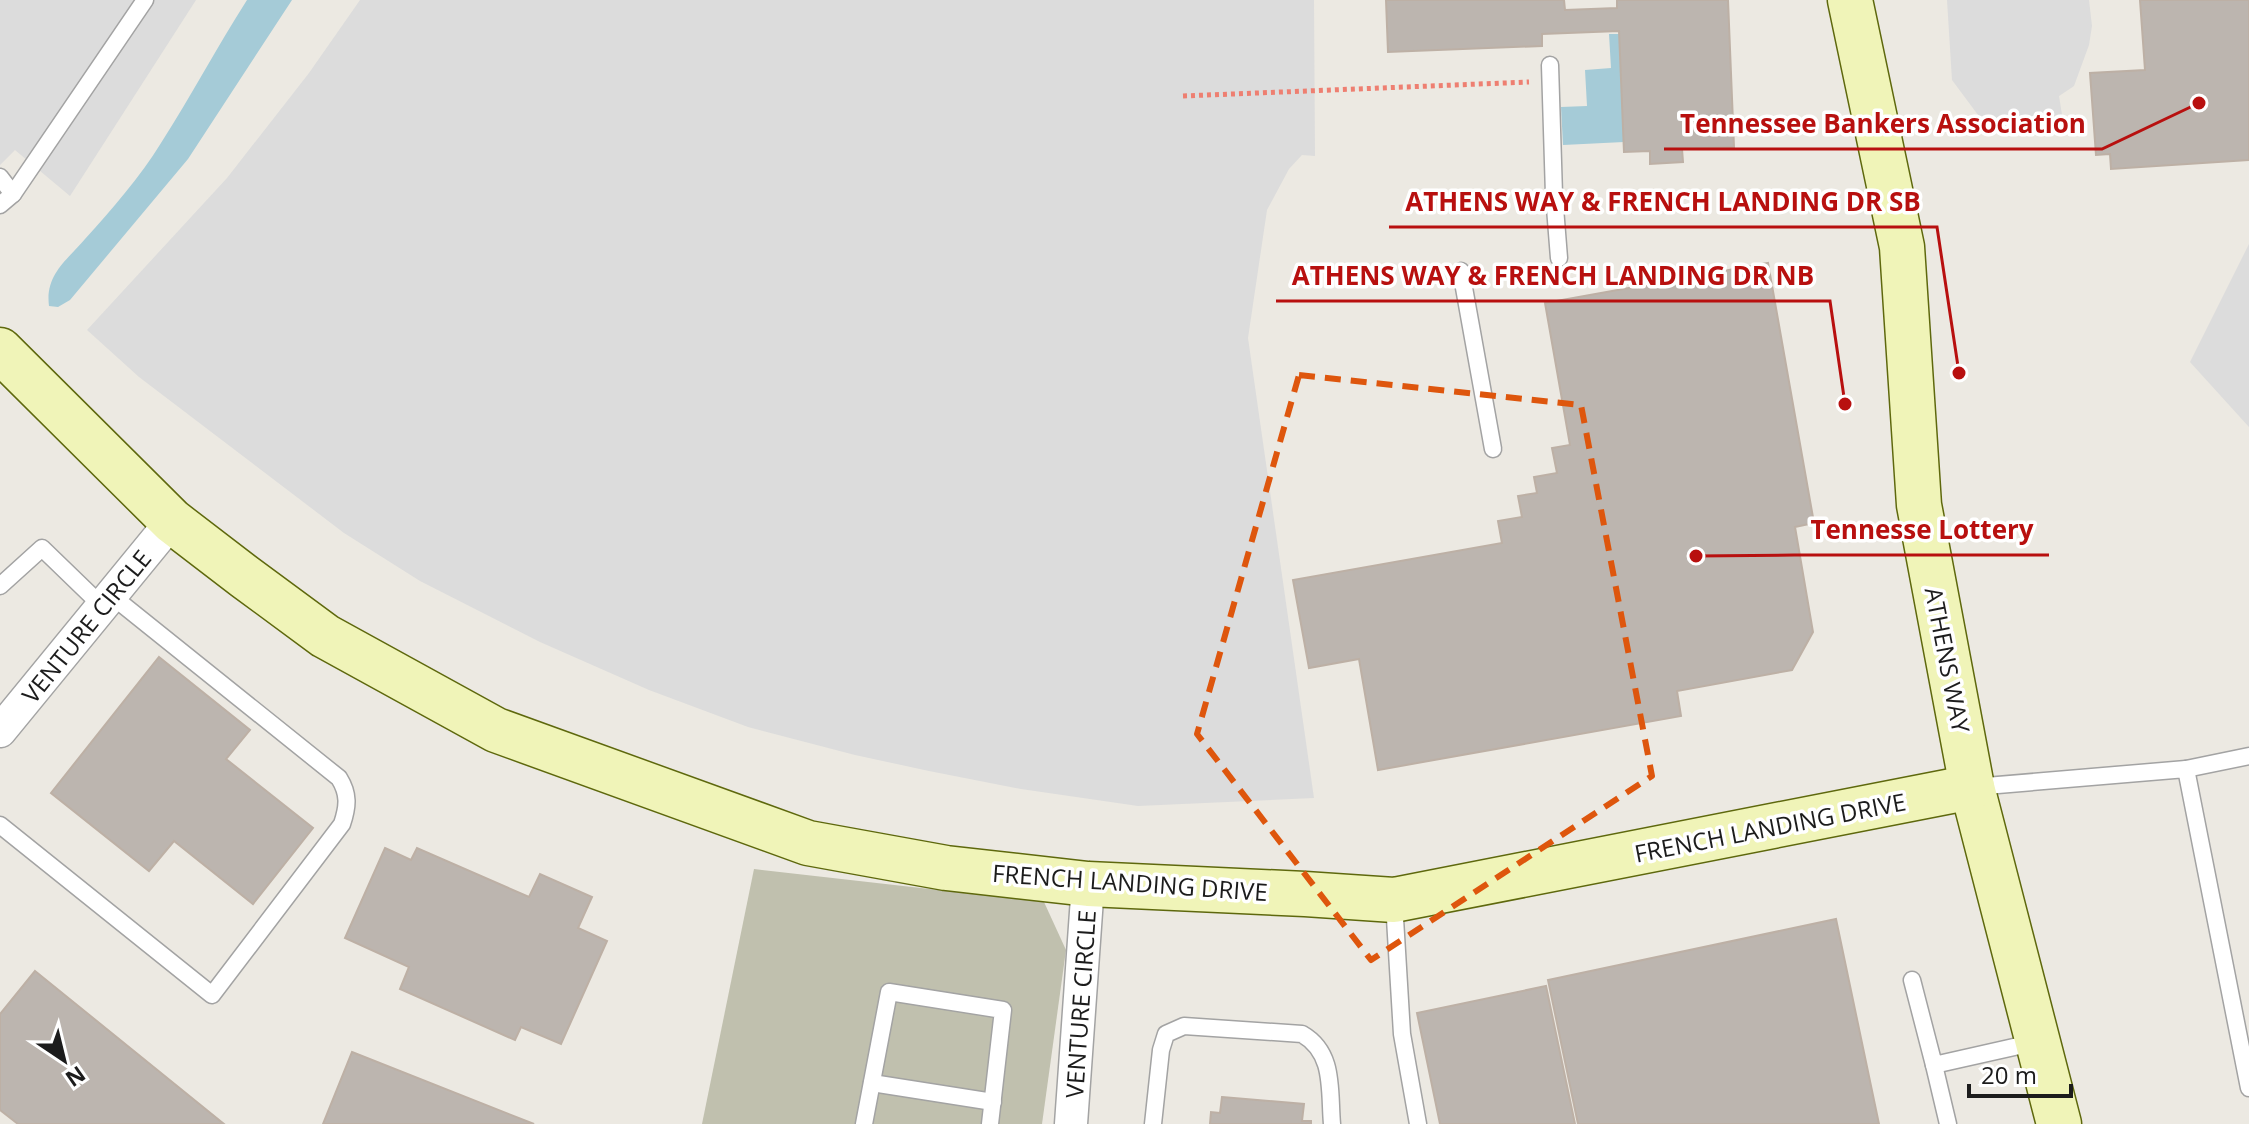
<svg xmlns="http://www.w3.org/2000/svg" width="2249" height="1124" font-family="'Open Sans',sans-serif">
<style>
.construction{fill:#c0c0ae}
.parking{fill:#dcdcdc}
.water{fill:#a5cbd7}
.building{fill:#bcb5af;stroke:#bdb0a5;stroke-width:2}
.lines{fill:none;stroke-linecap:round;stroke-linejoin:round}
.lane-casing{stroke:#a3a3a3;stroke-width:19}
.street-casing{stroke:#a3a3a3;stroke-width:35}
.secondary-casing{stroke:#5e680d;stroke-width:47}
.path{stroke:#ee7f71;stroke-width:5;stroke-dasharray:4 4;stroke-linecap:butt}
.lane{stroke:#fff;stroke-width:16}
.street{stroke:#fff;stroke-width:32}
.secondary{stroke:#f0f4b8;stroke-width:44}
.marked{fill:none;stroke:#de560d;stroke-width:6;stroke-dasharray:16 10;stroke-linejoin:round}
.labels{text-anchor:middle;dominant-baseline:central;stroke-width:7;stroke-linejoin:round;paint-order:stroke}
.street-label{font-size:24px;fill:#1c1c1c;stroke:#fff}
.leader{fill:none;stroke:#b8100f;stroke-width:3}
.callout-dot{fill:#b8100f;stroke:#fff;stroke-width:3}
.callout-label{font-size:26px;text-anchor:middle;font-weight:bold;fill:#b8100f;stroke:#fff;stroke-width:7;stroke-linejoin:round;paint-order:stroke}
</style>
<rect width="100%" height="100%" fill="#ece9e2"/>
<polygon class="construction" points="754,869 1044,902 1066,950 1042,1124 702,1124"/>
<g class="parking">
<polygon points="0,0 196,0 70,196 15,150 0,165"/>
<polygon points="360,0 1314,0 1315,156 1302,155 1289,169 1267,210 1248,338 1314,798 1138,806 1021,789 929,771 855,755 748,727 649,690 540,642 420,581 344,533 139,377 87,330 227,178 309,73"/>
<polygon points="1947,0 2089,0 2092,26 2089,45 2074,86 2059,96 2063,121 1981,119 1952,80"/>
<polygon points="2249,244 2249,427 2190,362"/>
</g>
<g class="water">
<path d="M247,0H292L188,159L70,300L58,307L49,306C45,275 66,261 85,239C112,209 140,177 161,143C191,96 217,47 247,0Z"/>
<polygon points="1609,34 1619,34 1624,142 1563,145 1561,107 1587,106 1585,70 1611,68"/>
</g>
<g class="building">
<polygon points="1386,0 1564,0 1565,10 1617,8 1617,0 1728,0 1734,147 1682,149 1683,162 1650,164 1650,151 1624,152 1619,31 1542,34 1542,46 1388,52"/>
<polygon points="2140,0 2249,0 2249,160 2111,169 2110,154 2096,155 2090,73 2145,70"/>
<polygon points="1768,263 1814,523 1795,527 1813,632 1792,670 1677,691 1681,716 1378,770 1359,659 1309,668 1293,580 1502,543 1498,521 1522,517 1518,496 1537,493 1534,477 1557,473 1552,448 1570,445 1545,303"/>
<polygon points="159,657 250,730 226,759 313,828 253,904 174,841 149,871 51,793"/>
<polygon points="385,848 411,860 417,848 529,897 540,874 592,897 578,928 607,941 561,1044 521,1027 515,1040 400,989 409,967 345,938"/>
<polygon points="1836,919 1879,1124 1578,1124 1548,980"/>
<polygon points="35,971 224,1124 18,1124 0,1110 0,1014"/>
<polygon points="1546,986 1575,1124 1440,1124 1417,1013"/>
<polygon points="352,1052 534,1124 323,1124"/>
<polygon points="1222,1097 1304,1104 1302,1121 1311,1121 1311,1124 1210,1124 1211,1112 1220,1113"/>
</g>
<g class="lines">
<g class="lane-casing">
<g id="lane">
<polyline points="1550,65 1554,195 1559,258"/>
<polyline points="0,177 13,194 0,205"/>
<polyline points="13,194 145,0"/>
<polyline points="1461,271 1493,449"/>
<polyline points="0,586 42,548 103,607"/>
<polyline points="2186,769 2249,756"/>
<polyline points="1974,787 2186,769 2249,1088"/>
<path d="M0,825L212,995L342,824C348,806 349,794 339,778L112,596"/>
<polyline points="1394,902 1402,1034 1418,1124"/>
<polyline points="1912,980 1934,1065 2036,1042"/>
<polyline points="1934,1065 1948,1124"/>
<polyline points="872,1083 993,1102"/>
<polyline points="864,1124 889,992 1003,1010 990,1124"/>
<path d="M1153,1124L1161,1050L1166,1034L1184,1026L1302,1034C1335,1053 1329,1090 1332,1124"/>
</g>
</g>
<g class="street-casing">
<g id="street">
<polyline points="0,731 172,521"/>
<polyline points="1071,1124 1088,884"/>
</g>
</g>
<g class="secondary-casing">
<g id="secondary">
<polyline points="1850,0 1902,247 1919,505 1972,787 2059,1124"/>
<polyline points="0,350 172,521 245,577 325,636 496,730 808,843 946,868 1088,884 1305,894 1394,900 1972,787"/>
</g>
</g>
<polyline class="path" points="1183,96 1529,82"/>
<use href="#lane" class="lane"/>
<use href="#street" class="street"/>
<use href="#secondary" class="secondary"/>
</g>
<path class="marked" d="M1299,375L1581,405L1652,776L1371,960L1197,734Z"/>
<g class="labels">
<g class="street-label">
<text transform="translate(86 626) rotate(-51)">VENTURE CIRCLE</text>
<text transform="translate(1948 660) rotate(79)">ATHENS WAY</text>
<text transform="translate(1770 827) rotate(-11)">FRENCH LANDING DRIVE</text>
<text transform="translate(1130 882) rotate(4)">FRENCH LANDING DRIVE</text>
<text transform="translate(1080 1004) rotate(-86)">VENTURE CIRCLE</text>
</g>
</g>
<path class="leader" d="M2199 103L2102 149H1664M1959 373L1937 227H1389M1845 404L1830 301H1276M1696 556L1794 555H2049"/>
<g class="callout-dot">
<circle cx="2199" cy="103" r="8"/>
<circle cx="1959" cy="373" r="8"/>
<circle cx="1845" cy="404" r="8"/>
<circle cx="1696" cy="556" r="8"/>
</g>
<g class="callout-label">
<text x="1883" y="133">Tennessee Bankers Association</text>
<text x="1663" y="211">ATHENS WAY &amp; FRENCH LANDING DR SB</text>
<text x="1553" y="285">ATHENS WAY &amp; FRENCH LANDING DR NB</text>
<text x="1922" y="539">Tennesse Lottery</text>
</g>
<g transform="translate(64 1060) rotate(145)" stroke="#ffffff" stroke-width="6" paint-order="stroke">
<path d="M0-6L14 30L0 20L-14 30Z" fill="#1c1c1c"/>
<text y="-12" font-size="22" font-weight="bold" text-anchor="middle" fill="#1c1c1c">N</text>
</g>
<path d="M1969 1084v12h102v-12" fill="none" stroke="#1c1c1c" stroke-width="4"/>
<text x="1981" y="1084" font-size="24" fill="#1c1c1c" stroke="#ffffff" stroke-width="6" paint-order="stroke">20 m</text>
</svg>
